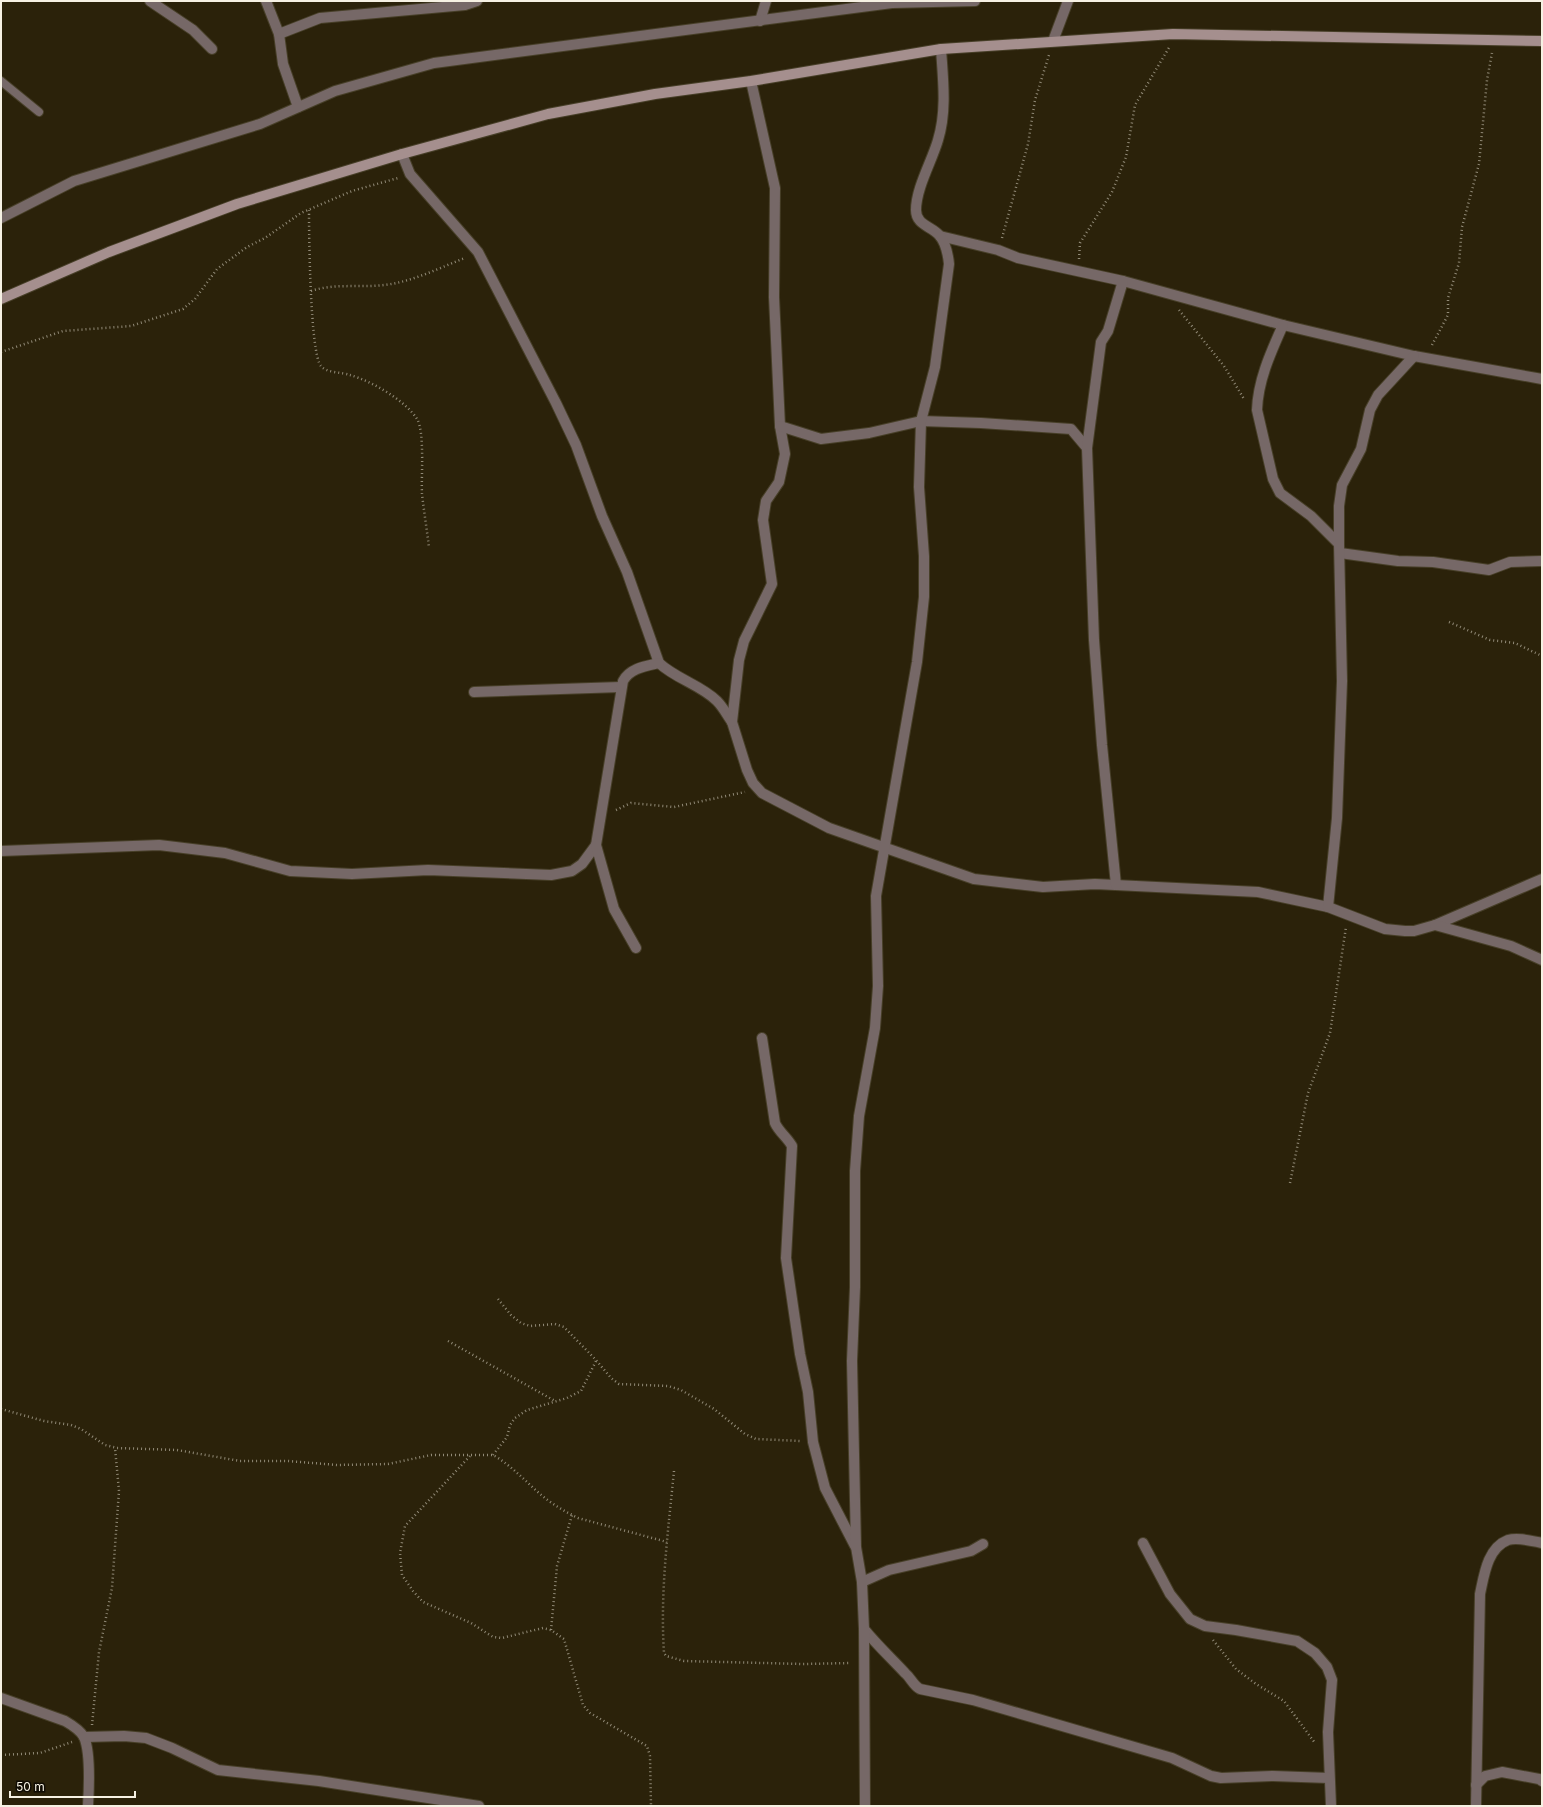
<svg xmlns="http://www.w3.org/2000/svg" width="1543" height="1807" font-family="Inter,sans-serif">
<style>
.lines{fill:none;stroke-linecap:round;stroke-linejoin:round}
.lane-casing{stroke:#473f28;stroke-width:10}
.street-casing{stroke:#473f28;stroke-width:12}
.secondary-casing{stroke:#473f28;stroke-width:12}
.path{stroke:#918a77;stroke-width:2.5;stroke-dasharray:1 3;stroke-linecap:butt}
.lane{stroke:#766867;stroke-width:8}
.street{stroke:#766867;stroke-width:10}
.secondary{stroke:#a58f8e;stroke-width:10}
</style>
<rect width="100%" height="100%" fill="#2b220a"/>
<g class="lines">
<g class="lane-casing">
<polyline id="lane" points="1,81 39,112"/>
</g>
<g class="street-casing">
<g id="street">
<polyline points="150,1 193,30 212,49"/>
<polyline points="266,1 279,34 283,64 298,107"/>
<polyline points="760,21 766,1"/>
<polyline points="279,34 320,18 465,5 477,1"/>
<polyline points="1053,41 1068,1"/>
<polyline points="751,81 775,188 774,297 780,426 785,454 779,482 766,501 763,520 772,584 744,641 739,660 732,722 747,770 753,783 762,793 829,828 974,879 1043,887 1095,884 1258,892 1328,907 1385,929 1405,931 1414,931 1435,925 1542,879"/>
<path d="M402,154L410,174L478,252L556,403L576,445L602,516L627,572L659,663C676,679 701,685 717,701C723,707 727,715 732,722"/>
<polyline points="1,218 74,181 260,124 335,91 434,63 892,3 975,1"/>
<polyline points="940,236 998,250 1018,258 1123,281 1283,325 1414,356 1542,379"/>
<path d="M1283,325C1271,352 1258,380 1257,410L1273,479L1280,493L1311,516L1339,544"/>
<polyline points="780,426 821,439 869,433 921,421 981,423 1071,429 1087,448"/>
<polyline points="1340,553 1398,561 1433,562 1489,570 1510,562 1542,561"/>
<polyline points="474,692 621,687"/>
<polyline points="1,851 159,845 225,853 290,871 352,874 428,870 551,875 572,871 582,864 596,845"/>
<polyline points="1116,885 1102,745 1094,640 1087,448 1101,342 1108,331 1123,281"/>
<polyline points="1328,907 1337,818 1342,681 1339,544 1339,506 1342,485 1361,449 1370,410 1378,395 1414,356"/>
<polyline points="1435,925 1511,946 1542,960"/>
<path d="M636,948L614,909L596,845L623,681C630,668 646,666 659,663"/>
<path d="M762,1038L775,1123C779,1132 787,1137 792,1146L786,1258L800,1354L808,1392L813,1442L825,1488L855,1546"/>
<polyline points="1143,1543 1170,1594 1190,1619 1205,1626 1236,1630 1297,1641 1315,1653 1327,1667 1332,1680 1328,1732 1331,1806"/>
<polyline points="862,1582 889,1570 971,1551 983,1544"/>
<path d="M864,1629C877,1645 891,1658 905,1673C911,1678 913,1685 920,1689L973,1700L1172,1758L1211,1776L1221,1778L1273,1776L1329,1778"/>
<path d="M1,1698L65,1721C72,1725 80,1730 84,1737C91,1753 89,1789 88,1806"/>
<polyline points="84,1737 124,1736 146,1738 172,1748 218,1770 319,1781 479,1806"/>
<polyline points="1476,1785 1485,1776 1502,1772 1539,1779 1542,1781"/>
<path d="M865,1806L864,1629L862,1582L856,1547L852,1361L855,1287V1171L859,1116L875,1028L878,986L876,896L917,662L924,597V556L919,487L921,421L935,367L949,264C948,254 946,243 939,235C931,226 916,225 916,210C916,188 932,161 938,140C947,111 943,79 941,49"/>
<path d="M1476,1806L1480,1594C1484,1576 1487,1548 1508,1540C1518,1537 1532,1541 1542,1543"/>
</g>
</g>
<g class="secondary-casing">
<polyline id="secondary" points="1,299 109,252 237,204 402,154 548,114 655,94 751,81 941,49 1173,34 1542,41"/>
</g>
<g class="path">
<path d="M309,210C309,233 310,354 321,366C326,373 342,372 350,375C371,381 405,400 417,419C425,432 421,478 422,494C424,512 427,530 429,548"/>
<polyline points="1002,238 1028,144 1035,100 1049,55"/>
<polyline points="1079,259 1080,243 1112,192 1126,157 1135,105 1170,46"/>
<path d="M311,291C335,283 359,288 384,285C412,282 439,268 465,258"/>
<polyline points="1179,310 1224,366 1244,399"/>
<polyline points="1432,345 1448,315 1448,298 1459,263 1462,227 1479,164 1487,80 1492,53"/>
<polyline points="1,352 63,331 131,326 183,309 195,299 217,269 247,247 265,238 301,213 352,191 398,178"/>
<polyline points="1449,622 1490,640 1515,643 1542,656"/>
<polyline points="616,810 631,803 674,807 745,792"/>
<polyline points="1290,1183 1308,1093 1330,1033 1346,927"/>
<polyline points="498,1299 511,1315 521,1323 530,1326 555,1324 564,1327 596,1360 611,1378 619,1384 668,1386 681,1390 714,1409 745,1434 756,1439 801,1441"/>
<polyline points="448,1341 555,1401"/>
<path d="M1,1409L44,1421L71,1425L81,1429L105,1445L117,1448L177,1450L240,1461H288L337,1465L388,1464L431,1455H493C511,1465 524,1480 539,1493C550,1503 564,1511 578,1518L667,1542"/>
<polyline points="493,1455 507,1437 510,1425 515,1418 527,1410 567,1398 581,1391 596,1361"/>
<polyline points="470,1456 405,1526 400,1553 402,1575 413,1591 423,1602 471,1623 493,1637 502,1638 543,1628 551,1630 564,1639 583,1705 590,1713 647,1746 650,1756 651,1806"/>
<path d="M674,1471C668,1532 660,1592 664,1653L666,1656L684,1661L803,1664L851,1663"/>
<polyline points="551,1630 557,1566 572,1515"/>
<polyline points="1213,1640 1236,1669 1256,1684 1284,1701 1315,1743"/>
<polyline points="92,1725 99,1652 112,1588 119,1491 115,1448"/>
<polyline points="1,1755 40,1753 72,1742"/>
</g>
<use href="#lane" class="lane"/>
<use href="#street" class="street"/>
<use href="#secondary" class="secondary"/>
</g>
<rect width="1543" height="1807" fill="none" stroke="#f6f1e3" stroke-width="4"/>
<path d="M10 1791v6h125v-6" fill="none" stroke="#f6f1e3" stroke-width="2"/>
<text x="16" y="1791" font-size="12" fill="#f6f1e3" stroke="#100c04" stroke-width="3" paint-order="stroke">50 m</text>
</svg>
